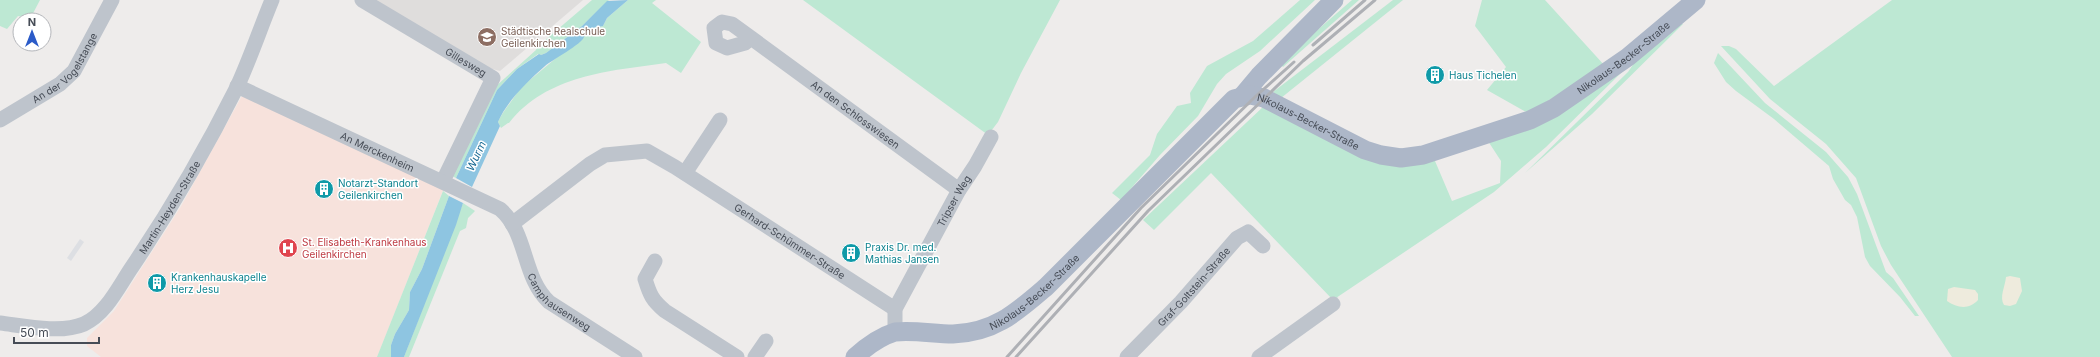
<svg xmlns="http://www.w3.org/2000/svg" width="2100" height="357" font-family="Inter,sans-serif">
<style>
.education{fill:#dfdddc}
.medical{fill:#f7e2dc}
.airport{fill:#dddfe3}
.green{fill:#bde8d3}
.sand{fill:#eeebdd}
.water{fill:#8ec5e1}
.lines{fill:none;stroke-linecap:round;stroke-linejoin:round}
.minor{stroke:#bec4cc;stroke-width:15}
.major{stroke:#adb7c8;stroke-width:19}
.rail{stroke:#aeb0b5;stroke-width:3}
.labels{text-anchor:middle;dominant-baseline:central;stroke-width:3;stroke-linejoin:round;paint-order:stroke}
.education-label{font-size:10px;fill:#785e54;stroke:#fff;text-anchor:start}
.street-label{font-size:10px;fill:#464c56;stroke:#fff}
.culture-label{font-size:10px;fill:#0d838f;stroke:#fff;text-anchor:start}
.health-label{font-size:10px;fill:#be3a42;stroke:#fff;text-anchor:start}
.water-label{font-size:11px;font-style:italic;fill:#1a6b95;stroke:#fff}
</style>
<rect width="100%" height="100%" fill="#eeeceb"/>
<polygon class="education" points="374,0 583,0 500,71 481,66"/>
<polygon class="medical" points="243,94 444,188 378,355 377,357 101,357 87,346 87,338 114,311 180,208"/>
<polygon class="airport" points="80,239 84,242 71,261 67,258"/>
<g class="green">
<polygon points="0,0 40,0 30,19 18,16 7,29 0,26"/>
<polygon points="592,0 609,0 582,26 546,53 541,55 538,54 517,69 497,90 456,178 452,176 495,87 536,50 537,47"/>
<path d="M628,0H656L652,3L701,42L681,73L666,63C609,71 547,75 509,123H508L501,128L498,122C503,110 513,101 519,89L585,34L587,29L603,26L607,18Z"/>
<polygon points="803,0 1060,0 1021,73 998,122 988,135"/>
<polygon points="1300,0 1315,0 1260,51 1226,74 1217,84 1198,116 1160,155 1121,200 1112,193 1150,155 1157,134 1177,106 1191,103 1190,93 1207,66 1253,41"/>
<polygon points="1352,0 1359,0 1283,67 1280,64 1284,59"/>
<polygon points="1393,0 1403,0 1281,98 1273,92"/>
<polygon points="1482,0 1545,0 1605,66 1528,113 1487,90 1506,67 1475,26"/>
<polygon points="1892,0 2100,0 2100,357 1952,357 1891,265 1881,246 1856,178 1826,144 1770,99 1721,46 1729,46 1736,49 1774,86"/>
<polygon points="1678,24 1683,24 1592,114 1525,173 1628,72 1637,59"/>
<polygon points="1718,53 1765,103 1826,152 1848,177 1857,194 1886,272 1893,278 1919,316 1915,316 1900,297 1870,266 1865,257 1857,217 1851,205 1845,200 1833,179 1829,166 1774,119 1736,91 1726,82 1714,63"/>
<polygon points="1626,68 1546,147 1494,192 1333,300 1211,173 1154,230 1143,220 1264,106 1330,140 1435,161 1452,201 1500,183 1501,161 1486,138"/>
<polygon points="443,191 449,196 422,269 410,292 409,310 395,334 391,345 391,357 377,357"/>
<polygon points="463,203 475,211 468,218 466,228 460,231 409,357 404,357"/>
</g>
<g class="sand">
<path d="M2010,276L2020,278L2022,291L2016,304L2010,306L2004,305C1999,297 2005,287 2006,277Z"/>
<path d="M1954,287L1975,290L1978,294V300C1969,310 1957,308 1947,301L1948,289Z"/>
</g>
<g class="water">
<path d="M628,0L607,18L603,26L587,29C586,31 585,35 584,37C582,44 552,60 545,66C528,81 507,101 498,122L500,126L472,187L456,178L497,90L517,69L539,54L541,55L546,53L582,26L607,1Z"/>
<polygon points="449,196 463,203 456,225 404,357 391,357 391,345 395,334 409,310 410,292 422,269"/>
</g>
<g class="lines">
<g class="minor">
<path id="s1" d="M362,0L493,78L443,181"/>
<path id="s2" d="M751,38L745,43L727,48L716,43L714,28L722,22L732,24L959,190"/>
<path id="s3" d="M237,86L500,209C528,233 522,277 549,302L635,357"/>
<path id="s4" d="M0,120L60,84L74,71L112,0"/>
<polyline points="685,173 720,120"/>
<path id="s5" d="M512,224L590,164L605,155L647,151L675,167L895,309"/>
<path d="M655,261L645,279C650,295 652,300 665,311L737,357"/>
<path id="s6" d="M0,323C24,326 61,334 84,324C106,314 119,286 132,267C171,209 206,149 237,87C250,59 260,29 272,0"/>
<path id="s7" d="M895,332V309L959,190L975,166L991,137"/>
<polyline points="755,357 766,341"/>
<path id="s8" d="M1127,357L1181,302L1237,238L1248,232L1263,246"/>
<polyline points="1259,357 1333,304"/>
</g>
<g class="major">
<polyline points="1243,95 1259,76 1334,0"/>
<path id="s9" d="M855,357C867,346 879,337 895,332C915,330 934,334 953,334C994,333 1017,312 1046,287L1234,99L1250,95L1264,98L1365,150L1381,155L1401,158L1423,155L1530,120L1554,108L1628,57L1696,0"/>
</g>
<g class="rail">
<polyline points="1313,45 1365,0"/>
<polyline points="1007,357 1141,208 1256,96 1294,62"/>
<polyline points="1016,357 1148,211 1303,61 1375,0"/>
</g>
</g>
<defs>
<g id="school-disc" transform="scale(1)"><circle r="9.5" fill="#8d6e63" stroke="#fff"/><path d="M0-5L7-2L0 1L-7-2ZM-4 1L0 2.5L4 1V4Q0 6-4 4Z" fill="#fff"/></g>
<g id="building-disc" transform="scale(1)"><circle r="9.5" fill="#0f9aa8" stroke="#fff"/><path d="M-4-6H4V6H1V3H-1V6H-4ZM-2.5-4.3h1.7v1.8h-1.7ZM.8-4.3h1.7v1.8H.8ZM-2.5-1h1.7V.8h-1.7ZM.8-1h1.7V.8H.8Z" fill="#fff"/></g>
<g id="hospital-disc" transform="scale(1)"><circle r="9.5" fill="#e0444e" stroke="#fff"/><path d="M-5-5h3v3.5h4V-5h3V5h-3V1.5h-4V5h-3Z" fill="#fff"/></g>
</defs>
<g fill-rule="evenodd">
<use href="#school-disc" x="487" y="37"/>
<use href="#building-disc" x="1435" y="75"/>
<use href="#building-disc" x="324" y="189"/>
<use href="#hospital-disc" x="288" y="248"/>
<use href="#building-disc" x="851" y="253"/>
<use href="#building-disc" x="157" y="283"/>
</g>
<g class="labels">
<g class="education-label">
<text x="501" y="31">Städtische Realschule<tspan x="501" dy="12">Geilenkirchen</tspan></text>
</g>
<g class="street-label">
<text stroke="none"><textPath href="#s9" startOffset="907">Nikolaus-Becker-Straße</textPath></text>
<text stroke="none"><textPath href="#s1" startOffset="121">Gillesweg</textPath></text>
<text stroke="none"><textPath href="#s4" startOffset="85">An der Vogelstange</textPath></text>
<text stroke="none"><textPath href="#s2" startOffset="227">An den Schlosswiesen</textPath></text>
<text stroke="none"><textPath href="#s9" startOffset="559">Nikolaus-Becker-Straße</textPath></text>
<text stroke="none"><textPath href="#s3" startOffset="155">An Merckenheim</textPath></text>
<text stroke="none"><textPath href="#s7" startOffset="146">Tripser Weg</textPath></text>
<text stroke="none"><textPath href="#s6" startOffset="231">Martin-Heyden-Straße</textPath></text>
<text stroke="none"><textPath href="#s5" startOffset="327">Gerhard-Schümmer-Straße</textPath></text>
<text stroke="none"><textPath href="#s8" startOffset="97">Graf-Goltstein-Straße</textPath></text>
<text stroke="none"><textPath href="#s9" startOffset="200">Nikolaus-Becker-Straße</textPath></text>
<text stroke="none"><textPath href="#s3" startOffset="404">Camphausenweg</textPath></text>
</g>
<g class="culture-label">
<text x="1449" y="75">Haus Tichelen</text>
<text x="338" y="183">Notarzt-Standort<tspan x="338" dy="12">Geilenkirchen</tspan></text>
<text x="865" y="247">Praxis Dr. med.<tspan x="865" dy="12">Mathias Jansen</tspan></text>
<text x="171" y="277">Krankenhauskapelle<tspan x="171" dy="12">Herz Jesu</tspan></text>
</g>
<g class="health-label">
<text x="302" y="242">St. Elisabeth-Krankenhaus<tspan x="302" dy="12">Geilenkirchen</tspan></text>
</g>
<g class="water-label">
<text transform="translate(476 156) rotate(-65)">Wurm</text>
</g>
</g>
<g transform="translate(32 32)"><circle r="19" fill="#ffffff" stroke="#b5b7bb"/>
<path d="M0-3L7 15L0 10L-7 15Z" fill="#2b5bc8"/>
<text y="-6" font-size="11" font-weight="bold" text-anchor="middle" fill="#464c56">N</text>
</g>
<path d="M14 337v6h85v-6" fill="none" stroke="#464c56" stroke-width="2"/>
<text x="20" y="337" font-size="12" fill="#464c56" stroke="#ffffff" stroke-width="3" paint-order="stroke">50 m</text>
</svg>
